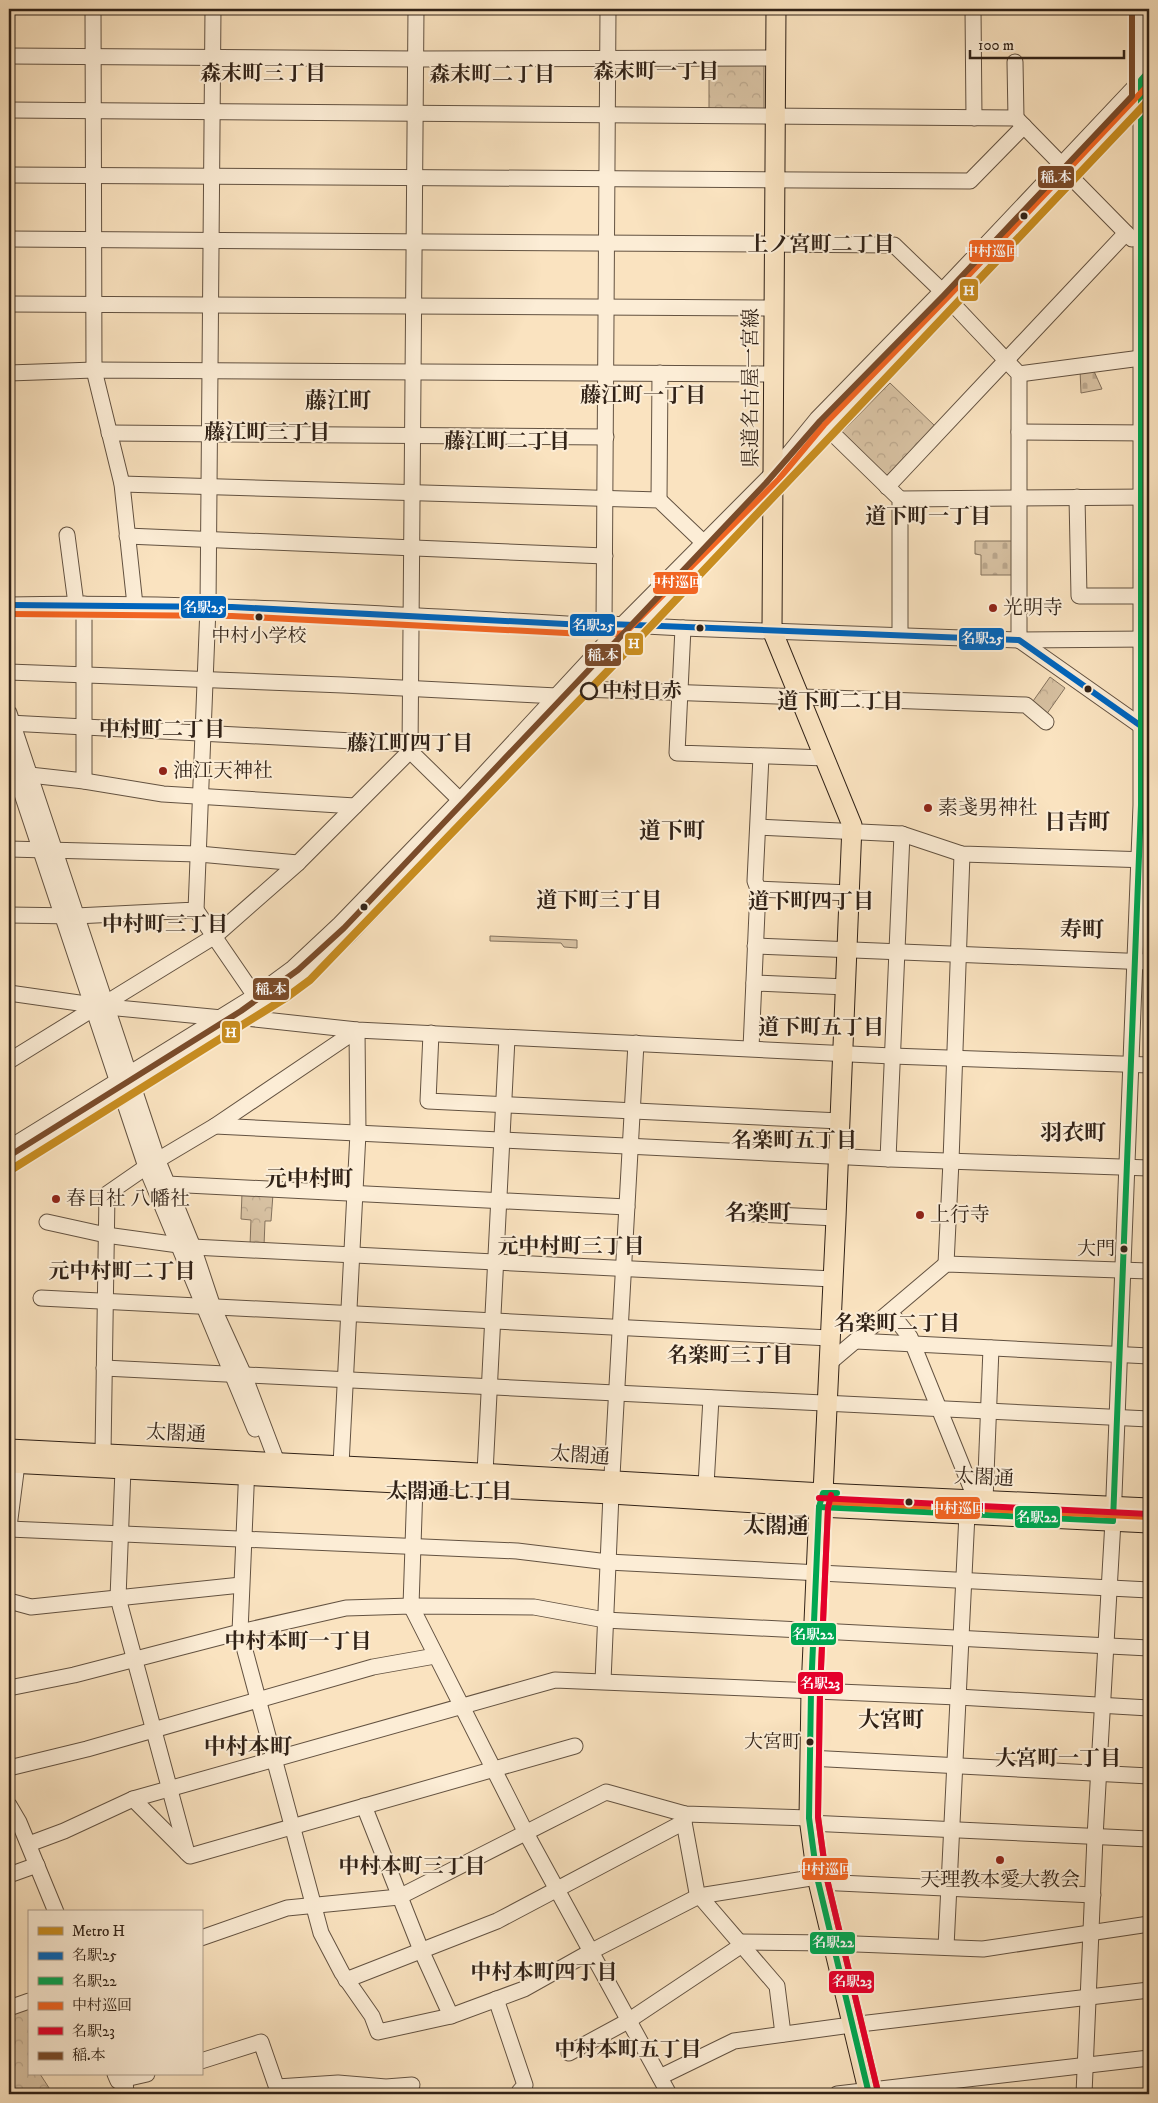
<svg xmlns="http://www.w3.org/2000/svg" width="1158" height="2103" font-family="'IM FELL DW Pica','Noto Serif JP',serif">
<style>
.green{fill:#d8c2a3;stroke:#84725d}
.cemetery{fill:url(#cemetery-stones);stroke:#84725d}
.park{fill:url(#park-crowns);stroke:#84725d}
.lines{fill:none;stroke-linecap:round;stroke-linejoin:round}
.minor-casing{stroke:#635241;stroke-width:17}
.major-casing{stroke:#312217;stroke-width:21}
.minor{stroke:#fcedd6;stroke-width:15}
.major{stroke:#fae3c0;stroke-width:19}
.bus-1-casing{stroke:#fcedd6;stroke-width:10}
.bus-2-casing{stroke:#fcedd6;stroke-width:10}
.bus-3-casing{stroke:#fcedd6;stroke-width:10}
.bus-4-casing{stroke:#fcedd6;stroke-width:10}
.bus-5-casing{stroke:#fcedd6;stroke-width:10}
.bus-1{stroke:#0065bd;stroke-width:6}
.bus-2{stroke:#00a651;stroke-width:6}
.bus-3{stroke:#f26522;stroke-width:6}
.bus-4{stroke:#e4002b;stroke-width:6}
.bus-5{stroke:#7a4b2a;stroke-width:6}
.metro-1-casing{stroke:#fcedd6;stroke-width:11}
.metro-1{stroke:#c88d20;stroke-width:8}
.bus-dot{fill:#312217;stroke:#fcedd6;stroke-width:2}
.poi-dot{fill:#8f2418;stroke:#fcedd6;stroke-width:2}
.stop-dot{fill:#fcedd6;stroke:#312217;stroke-width:2.5}
.labels{text-anchor:middle;dominant-baseline:central;stroke-width:4;stroke-linejoin:round;paint-order:stroke}
.bus-label{font-size:19px;fill:#312217;stroke:#fcedd6;text-anchor:end}
.street-label{font-size:20px;fill:#312217;stroke:#fcedd6}
.poi-label{font-size:20px;fill:#312217;stroke:#fcedd6;text-anchor:start}
.stop-label{font-size:20px;font-weight:bold;fill:#312217;stroke:#fcedd6;text-anchor:start}
.neighbourhood-label{font-size:21px;font-weight:bold;fill:#312217;stroke:#fcedd6}
.quarter-label{font-size:22px;font-weight:bold;fill:#312217;stroke:#fcedd6}
.line-badge{stroke:#fcedd6;stroke-width:2}
.badge-label{font-size:14px;text-anchor:middle;font-weight:bold;fill:#fff}
</style>
<defs>
<pattern id="cemetery-stones" width="16" height="16" patternUnits="userSpaceOnUse" patternTransform="scale(1.25)"><rect width="16" height="16" fill="#d8c2a3"/><path d="M2 7V4a2 2 0 0 1 4 0v3zM10 15v-3a2 2 0 0 1 4 0v3z" fill="#baa68c"/></pattern>
<pattern id="park-crowns" width="20" height="18" patternUnits="userSpaceOnUse" patternTransform="scale(1.25)"><rect width="20" height="18" fill="#d8c2a3"/><path d="M2 6a3 3 0 1 1 6 0M12 15a3 3 0 1 1 6 0" fill="none" stroke="#baa68c"/></pattern>
</defs>
<rect width="100%" height="100%" fill="#fae3c0"/>
<filter id="stains"><feTurbulence type="fractalNoise" baseFrequency=".004" numOctaves="4"/><feColorMatrix values="0 0 0 0 .2 0 0 0 0 .09 0 0 0 0 .02 0 0 0 .5 -.17"/></filter>
<radialGradient id="worn" r=".72"><stop offset=".6" stop-color="#630" stop-opacity="0"/><stop offset="1" stop-color="#630" stop-opacity=".3"/></radialGradient>
<polygon class="green" points="490,936 577,940 577,948 564,947 561,943 490,941"/>
<g class="cemetery">
<polygon points="1093,369 1102,389 1081,393 1080,370"/>
<polygon points="975,541 1014,541 1014,575 981,575 981,555 975,554"/>
</g>
<g class="park">
<rect x="709" y="63" width="55" height="49"/>
<polygon points="890,383 935,426 886,476 841,433"/>
<polygon points="1050,677 1065,688 1046,715 1031,704"/>
<polygon points="242,1193 273,1194 271,1221 265,1221 264,1246 250,1245 251,1220 241,1219"/>
<polygon points="29,2007 29,2074 40,2074 53,2094 9,2094 9,2013"/>
</g>
<g class="lines">
<g class="minor-casing">
<g id="minor">
<polyline points="93,9 94,370 122,484 135,605"/>
<polyline points="973,9 974,118"/>
<polyline points="9,56 416,59 775,58"/>
<polyline points="1015,62 1016,118"/>
<polyline points="9,110 1016,118 1061,164"/>
<polyline points="9,175 970,181 1024,126"/>
<polyline points="1070,176 1132,239"/>
<polyline points="9,239 894,245 942,291"/>
<polyline points="950,301 1019,374 1019,640"/>
<polyline points="9,304 774,308"/>
<polyline points="9,373 94,370 773,374"/>
<polyline points="1019,374 1141,358"/>
<polyline points="826,427 900,499 900,635"/>
<polyline points="1019,432 1149,433"/>
<polyline points="109,433 606,437"/>
<polyline points="122,484 659,500 703,542"/>
<polyline points="887,487 1126,233"/>
<polyline points="1077,497 1079,596 1140,596"/>
<polyline points="900,499 1148,497"/>
<polyline points="659,500 660,373"/>
<polyline points="67,535 76,604"/>
<polyline points="127,536 605,556"/>
<path d="M9,605C207,601 406,616 604,626L609,624L683,628L1019,640L1149,639"/>
<polyline points="604,626 608,9"/>
<polyline points="683,628 677,753 826,758"/>
<polyline points="1019,640 1141,726 1148,727"/>
<polyline points="9,672 343,685 557,696"/>
<polyline points="581,689 1026,705 1046,722"/>
<polyline points="9,713 158,1161 193,1247 213,1307 244,1375 277,1462"/>
<polyline points="9,723 410,744"/>
<polyline points="410,751 460,800"/>
<polyline points="9,755 146,1167 255,1429"/>
<polyline points="21,774 84,781 163,794 355,806"/>
<polyline points="84,781 84,604"/>
<polyline points="759,827 902,834 962,854 1148,860"/>
<polyline points="9,849 199,854 298,863"/>
<polyline points="758,889 850,893"/>
<polyline points="196,910 255,996"/>
<polyline points="9,915 76,916 196,910 208,607 213,9"/>
<polyline points="755,946 1149,962"/>
<polyline points="754,983 846,987"/>
<polyline points="9,993 107,1007 222,1018 246,1018 357,1030 892,1056 1149,1065"/>
<polyline points="106,1003 215,936 298,863 410,751 416,9"/>
<polyline points="431,1033 428,1101 840,1121"/>
<polyline points="751,1048 758,889 755,881 761,756"/>
<polyline points="9,1061 93,1009"/>
<polyline points="215,1126 890,1159 1149,1168"/>
<polyline points="9,1148 255,996 293,968 340,924 460,800 622,625 773,473 817,419 942,291 1145,76"/>
<polyline points="888,1159 902,834"/>
<polyline points="9,1166 246,1018 304,977 350,934 772,489 826,427 950,301 1144,96"/>
<polyline points="167,1184 627,1207"/>
<polyline points="738,1213 836,1218"/>
<polyline points="47,1222 106,1235 193,1247 833,1279"/>
<polyline points="946,1264 951,1161 962,854"/>
<polyline points="41,1298 829,1338"/>
<polyline points="890,1312 910,1337 976,1500"/>
<polyline points="856,1341 1149,1356"/>
<polyline points="828,1364 946,1264 1149,1271"/>
<polyline points="104,1368 1149,1419"/>
<polyline points="103,1453 107,1194 146,1167 215,1126 357,1030 358,1133 341,1465"/>
<polyline points="247,1465 240,1632 321,1933 342,1973 372,2016 378,2032 451,2016 524,1989 590,1952 699,1896 817,1877"/>
<polyline points="123,1469 118,1598 187,1853"/>
<polyline points="485,1473 507,1038"/>
<polyline points="415,1485 411,1606 526,1833 669,2094"/>
<polyline points="706,1485 711,1398"/>
<polyline points="985,1500 991,1348"/>
<polyline points="9,1527 17,1464"/>
<polyline points="9,1529 517,1551 608,1562 1149,1590"/>
<polyline points="9,1601 31,1607 241,1585"/>
<polyline points="603,1681 611,1494 636,1043"/>
<polyline points="9,1688 74,1675 240,1632 346,1608 411,1606 534,1607 605,1620 1149,1648"/>
<polyline points="809,1758 1149,1776"/>
<polyline points="9,1768 87,1749 373,1667 435,1656"/>
<polyline points="133,1799 190,1856 575,1746"/>
<polyline points="9,1805 19,1822 56,1912"/>
<polyline points="364,1806 421,1950 451,2016"/>
<polyline points="684,1822 697,1893 777,1986 783,2034"/>
<polyline points="809,1823 1149,1839"/>
<polyline points="29,1844 64,1831 133,1799 555,1680 958,1697 1149,1708"/>
<polyline points="9,1875 37,1865"/>
<polyline points="818,1882 1093,1895"/>
<polyline points="201,1938 287,1908 399,1897 606,1792 685,1814 809,1818"/>
<polyline points="740,1942 831,1943 983,1949 1149,1924"/>
<polyline points="946,1947 967,1514"/>
<polyline points="346,1980 497,1921 684,1822 685,1814"/>
<polyline points="496,1999 525,2085 519,2092"/>
<polyline points="9,2008 29,2001"/>
<polyline points="569,2053 628,2021 742,1945"/>
<polyline points="201,2061 261,2042 279,2094"/>
<polyline points="115,2074 118,2081 125,2079 126,2094"/>
<polyline points="660,2077 734,2041 851,2025 1149,1990"/>
<polyline points="125,2079 147,2074"/>
<polyline points="277,2087 338,2083 386,2087 412,2085"/>
<polyline points="837,2094 1149,2058"/>
<polyline points="1084,2094 1095,1837 1113,1521 1141,805 1141,9"/>
</g>
</g>
<g class="major-casing">
<g id="major">
<polyline points="776,9 772,630 852,825 836,1218 823,1493 819,1507 811,1691 809,1818 817,1877 869,2094"/>
<polyline points="9,1449 444,1471 823,1493 1149,1508"/>
<polyline points="9,1463 611,1494 819,1507 1149,1523"/>
</g>
</g>
<use href="#minor" class="minor"/>
<use href="#major" class="major"/>
<g class="bus-1-casing">
<polyline id="bus-1" points="9,605 232,607 604,626 609,624 1019,640 1141,726 1149,727"/>
</g>
<g class="bus-2-casing">
<g id="bus-2">
<polyline points="837,1493 823,1493 819,1507 811,1691 809,1818 817,1877 869,2094"/>
<polyline points="819,1507 1113,1521 1141,805 1141,80 1149,71"/>
</g>
</g>
<g class="bus-3-casing">
<g id="bus-3">
<polyline points="9,614 232,616 604,635 625,633 779,479 824,425 948,297 1149,84"/>
<polyline points="878,2092 826,1875 818,1817 820,1691 828,1508 830,1502 1149,1517"/>
</g>
</g>
<g class="bus-4-casing">
<g id="bus-4">
<polyline points="831,1495 828,1508 820,1691 818,1817 826,1875 878,2092"/>
<polyline points="819,1498 1149,1514"/>
</g>
</g>
<g class="bus-5-casing">
<polyline id="bus-5" points="9,1156 241,1011 298,970 344,928 766,483 820,421 944,295 1132,96 1132,9"/>
</g>
<use href="#bus-1" class="bus-1"/>
<use href="#bus-2" class="bus-2"/>
<use href="#bus-3" class="bus-3"/>
<use href="#bus-4" class="bus-4"/>
<use href="#bus-5" class="bus-5"/>
<g class="metro-1-casing">
<polyline id="metro-1" points="9,1171 287,997 310,980 652,625 1149,100"/>
</g>
<use href="#metro-1" class="metro-1"/>
</g>
<g class="bus-dot">
<circle cx="1024" cy="216" r="4.5"/>
<circle cx="259" cy="617" r="4.5"/>
<circle cx="700" cy="628" r="4.5"/>
<circle cx="1088" cy="689" r="4.5"/>
<circle cx="364" cy="907" r="4.5"/>
<circle cx="1124" cy="1249" r="4.5"/>
<circle cx="909" cy="1502" r="4.5"/>
<circle cx="810" cy="1742" r="4.5"/>
</g>
<g class="poi-dot">
<circle cx="993" cy="608" r="5"/>
<circle cx="163" cy="771" r="5"/>
<circle cx="928" cy="808" r="5"/>
<circle cx="56" cy="1199" r="5"/>
<circle cx="920" cy="1215" r="5"/>
<circle cx="1000" cy="1860" r="5"/>
</g>
<circle class="stop-dot" cx="589" cy="691" r="8"/>
<g class="labels">
<g class="bus-label">
<text x="259" y="636" text-anchor="middle">中村小学校</text>
<text x="1115" y="1249">大門</text>
<text x="801" y="1742">大宮町</text>
</g>
<g class="street-label">
<text transform="translate(751 388) rotate(-90)">県道名古屋一宮線</text>
<text transform="translate(176 1434) rotate(3)">太閤通</text>
<text transform="translate(580 1456) rotate(4)">太閤通</text>
<text transform="translate(984 1478) rotate(3)">太閤通</text>
</g>
<g class="poi-label">
<text x="1003" y="608">光明寺</text>
<text x="173" y="771">油江天神社</text>
<text x="938" y="808">素戔男神社</text>
<text x="66" y="1199">春日社 八幡社</text>
<text x="930" y="1215">上行寺</text>
<text x="1000" y="1880" text-anchor="middle">天理教本愛大教会</text>
</g>
<g class="stop-label">
<text x="602" y="691">中村日赤</text>
</g>
<g class="neighbourhood-label">
<text x="656" y="72">森末町一丁目</text>
<text x="263" y="74">森末町三丁目</text>
<text x="492" y="75">森末町二丁目</text>
<text x="821" y="245">上ノ宮町二丁目</text>
<text x="643" y="396">藤江町一丁目</text>
<text x="267" y="433">藤江町三丁目</text>
<text x="507" y="442">藤江町二丁目</text>
<text x="928" y="517">道下町一丁目</text>
<text x="840" y="702">道下町二丁目</text>
<text x="162" y="730">中村町二丁目</text>
<text x="410" y="744">藤江町四丁目</text>
<text x="599" y="901">道下町三丁目</text>
<text x="811" y="902">道下町四丁目</text>
<text x="165" y="925">中村町三丁目</text>
<text x="821" y="1028">道下町五丁目</text>
<text x="794" y="1141">名楽町五丁目</text>
<text x="571" y="1247">元中村町三丁目</text>
<text x="122" y="1272">元中村町二丁目</text>
<text x="897" y="1324">名楽町二丁目</text>
<text x="730" y="1356">名楽町三丁目</text>
<text x="449" y="1492">太閤通七丁目</text>
<text x="298" y="1642">中村本町一丁目</text>
<text x="1058" y="1759">大宮町一丁目</text>
<text x="412" y="1867">中村本町三丁目</text>
<text x="544" y="1973">中村本町四丁目</text>
<text x="628" y="2050">中村本町五丁目</text>
</g>
<g class="quarter-label">
<text x="338" y="401">藤江町</text>
<text x="1077" y="822">日吉町</text>
<text x="672" y="831">道下町</text>
<text x="1082" y="930">寿町</text>
<text x="1073" y="1133">羽衣町</text>
<text x="309" y="1179">元中村町</text>
<text x="758" y="1213">名楽町</text>
<text x="776" y="1526">太閤通</text>
<text x="891" y="1720">大宮町</text>
<text x="248" y="1747">中村本町</text>
</g>
</g>
<g class="line-badge">
<rect x="1037" y="165" width="38" height="24" rx="5" fill="#7a4b2a"/>
<rect x="968" y="239" width="47" height="24" rx="5" fill="#f26522"/>
<rect x="959" y="278" width="20" height="24" rx="5" fill="#c88d20"/>
<rect x="652" y="571" width="47" height="24" rx="5" fill="#f26522"/>
<rect x="180" y="595" width="47" height="24" rx="5" fill="#0065bd"/>
<rect x="569" y="613" width="47" height="24" rx="5" fill="#0065bd"/>
<rect x="958" y="627" width="47" height="24" rx="5" fill="#0065bd"/>
<rect x="624" y="632" width="20" height="24" rx="5" fill="#c88d20"/>
<rect x="584" y="643" width="38" height="24" rx="5" fill="#7a4b2a"/>
<rect x="252" y="977" width="38" height="24" rx="5" fill="#7a4b2a"/>
<rect x="221" y="1020" width="20" height="24" rx="5" fill="#c88d20"/>
<rect x="934" y="1496" width="47" height="24" rx="5" fill="#f26522"/>
<rect x="1014" y="1505" width="47" height="24" rx="5" fill="#00a651"/>
<rect x="790" y="1622" width="47" height="24" rx="5" fill="#00a651"/>
<rect x="797" y="1671" width="47" height="24" rx="5" fill="#e4002b"/>
<rect x="801" y="1857" width="48" height="24" rx="5" fill="#f26522"/>
<rect x="809" y="1931" width="47" height="24" rx="5" fill="#00a651"/>
<rect x="828" y="1970" width="47" height="24" rx="5" fill="#e4002b"/>
</g>
<g class="badge-label">
<text x="1056" y="182">稲.本</text>
<text x="992" y="256">中村巡回</text>
<text x="969" y="295">H</text>
<text x="675" y="587">中村巡回</text>
<text x="204" y="612">名駅25</text>
<text x="593" y="630">名駅25</text>
<text x="982" y="643">名駅25</text>
<text x="634" y="648">H</text>
<text x="603" y="660">稲.本</text>
<text x="271" y="994">稲.本</text>
<text x="231" y="1037">H</text>
<text x="958" y="1513">中村巡回</text>
<text x="1037" y="1522">名駅22</text>
<text x="813" y="1639">名駅22</text>
<text x="820" y="1688">名駅23</text>
<text x="825" y="1874">中村巡回</text>
<text x="833" y="1947">名駅22</text>
<text x="852" y="1986">名駅23</text>
</g>
<rect width="1158" height="2103" fill="none" stroke="#fae3c0" stroke-width="30"/>
<rect x="10" y="10" width="1138" height="2083" fill="none" stroke="#312217" stroke-width="2.5"/>
<rect x="15" y="15" width="1128" height="2073" fill="none" stroke="#312217"/>
<rect x="28" y="1910" width="175" height="165" fill="#fcedd6" stroke="#ab9c8a"/>
<rect x="38" y="1927" width="25" height="8" fill="#c88d20" stroke="#ab9c8a"/>
<text x="72" y="1936" font-size="15" fill="#312217">Metro H</text>
<rect x="38" y="1952" width="25" height="8" fill="#0065bd" stroke="#ab9c8a"/>
<text x="72" y="1960" font-size="15" fill="#312217">名駅25</text>
<rect x="38" y="1977" width="25" height="8" fill="#00a651" stroke="#ab9c8a"/>
<text x="72" y="1986" font-size="15" fill="#312217">名駅22</text>
<rect x="38" y="2002" width="25" height="8" fill="#f26522" stroke="#ab9c8a"/>
<text x="72" y="2010" font-size="15" fill="#312217">中村巡回</text>
<rect x="38" y="2027" width="25" height="8" fill="#e4002b" stroke="#ab9c8a"/>
<text x="72" y="2036" font-size="15" fill="#312217">名駅23</text>
<rect x="38" y="2052" width="25" height="8" fill="#7a4b2a" stroke="#ab9c8a"/>
<text x="72" y="2060" font-size="15" fill="#312217">稲.本</text>
<path d="M970 50v8h154v-8" fill="none" stroke="#312217" stroke-width="2.5"/>
<text x="978" y="50" font-size="15" fill="#312217" stroke="#fcedd6" stroke-width="4" paint-order="stroke">100 m</text>
<rect width="100%" height="100%" filter="url(#stains)"/>
<rect width="100%" height="100%" fill="url(#worn)"/>
</svg>
